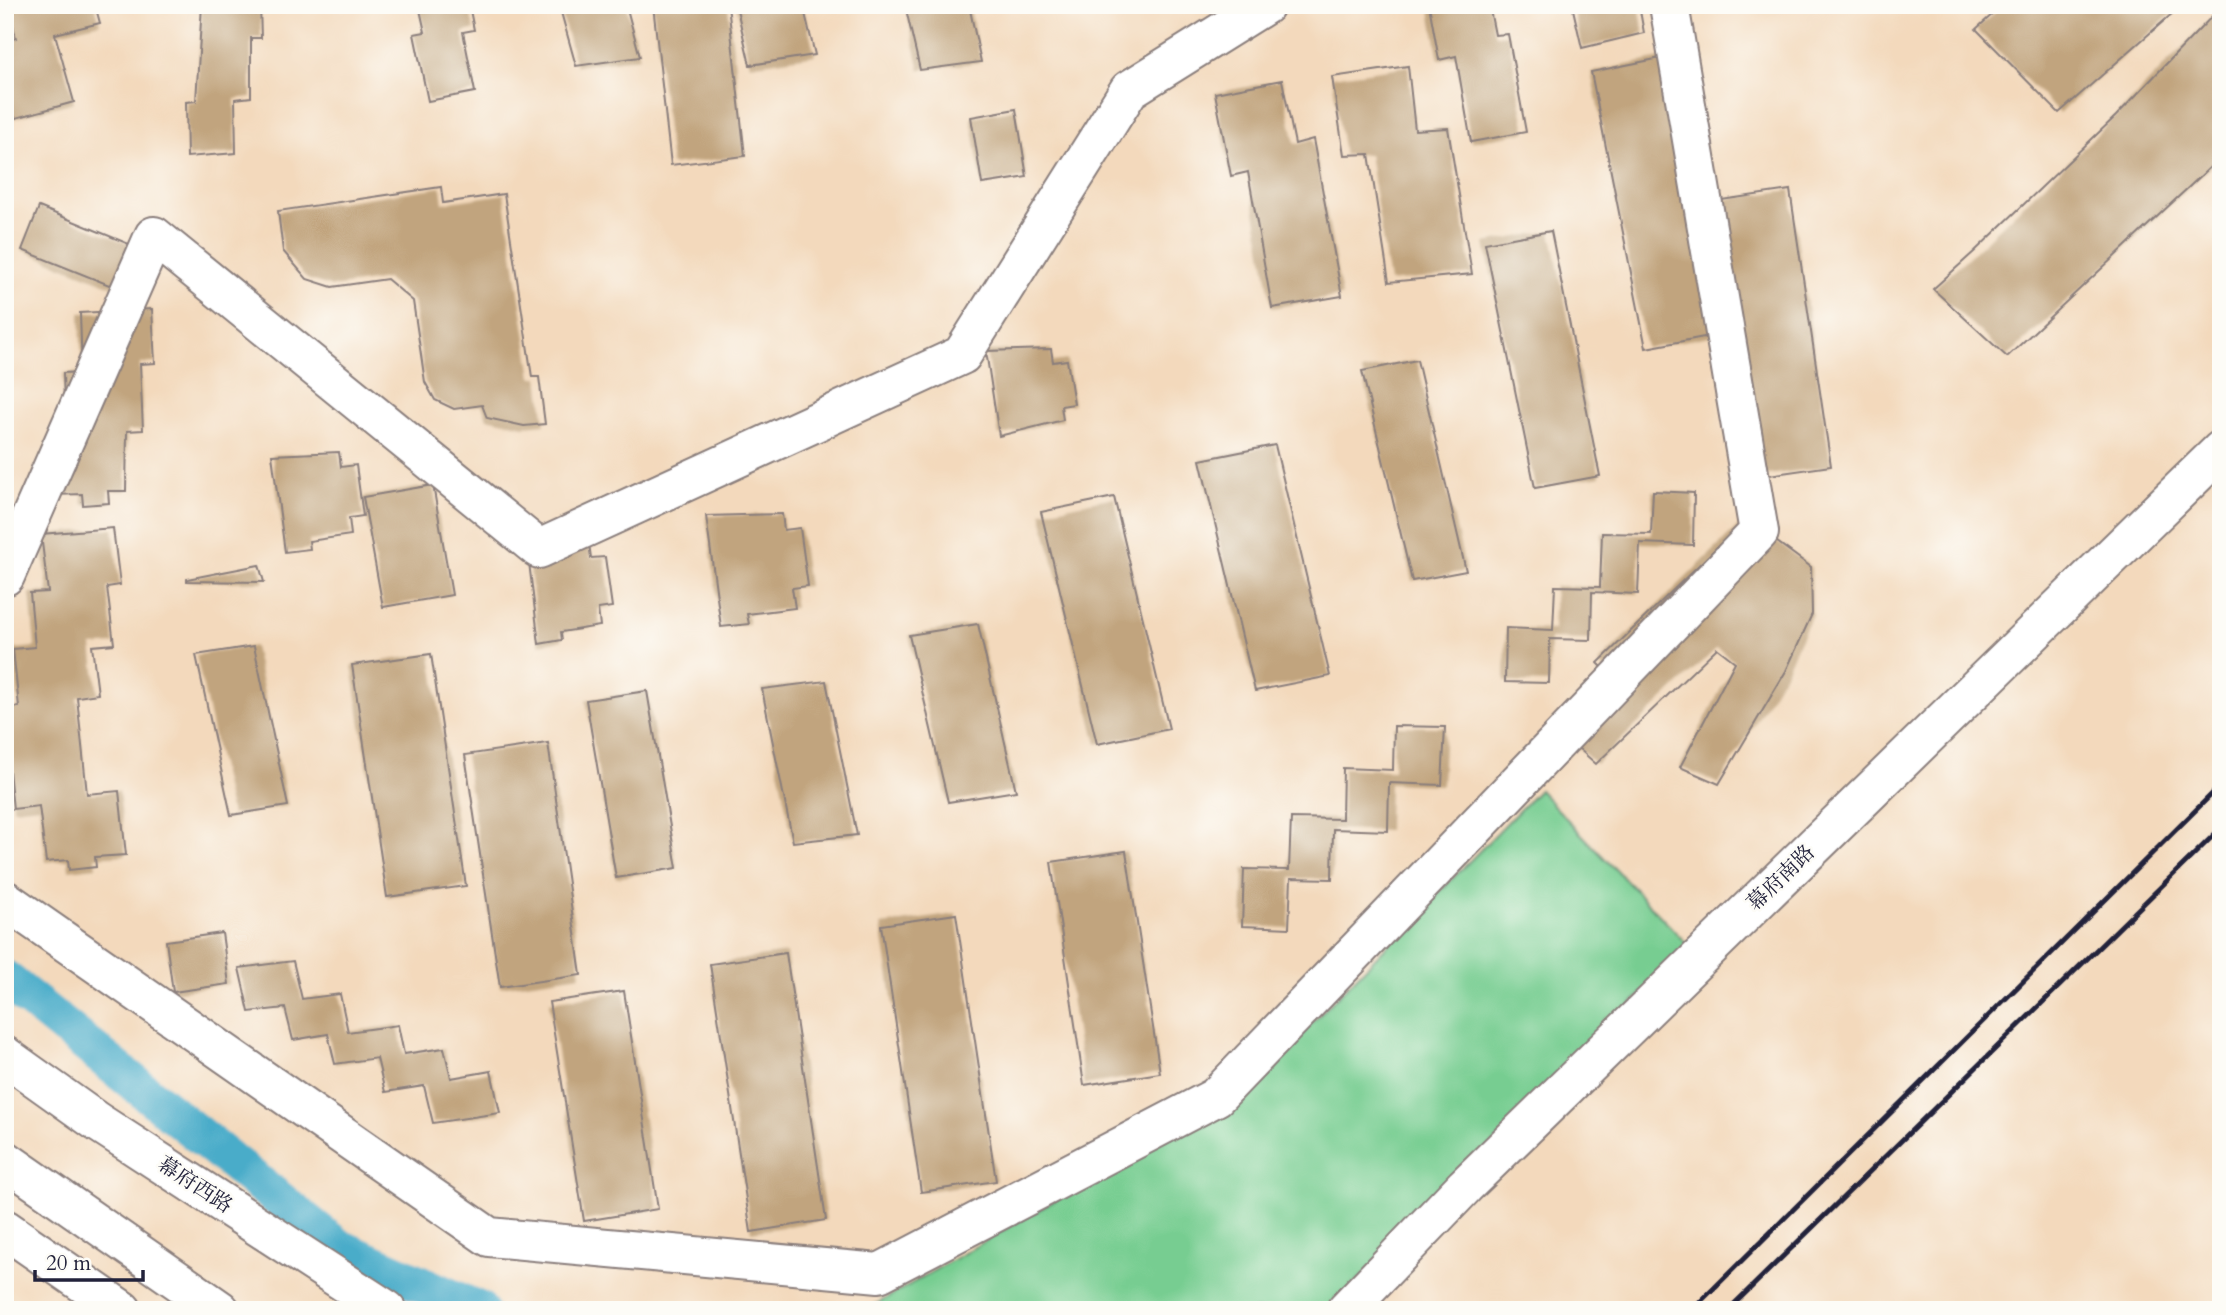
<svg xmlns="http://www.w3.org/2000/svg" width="2226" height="1315" font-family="Cardo,'Noto Serif SC',serif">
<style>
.green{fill:#77cd91;stroke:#4c7866;stroke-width:2}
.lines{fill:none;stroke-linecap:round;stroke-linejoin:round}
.canal{stroke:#4aacc9;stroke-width:38}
.building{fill:#c1a47e}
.minor-casing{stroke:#8a7e7c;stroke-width:42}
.major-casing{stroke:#8a7e7c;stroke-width:42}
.highway-casing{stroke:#8a7e7c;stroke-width:42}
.minor{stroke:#fff;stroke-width:38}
.major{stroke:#fff;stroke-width:38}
.highway{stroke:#fff;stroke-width:38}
.rail{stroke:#22223b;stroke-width:5}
.labels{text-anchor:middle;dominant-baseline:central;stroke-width:5;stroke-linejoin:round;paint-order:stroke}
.street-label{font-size:21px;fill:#22223b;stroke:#fdfcf7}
</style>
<rect width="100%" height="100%" fill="#fdfcf7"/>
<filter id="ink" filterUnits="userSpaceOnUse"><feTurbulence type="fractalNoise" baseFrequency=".0143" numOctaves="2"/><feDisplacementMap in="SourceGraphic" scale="14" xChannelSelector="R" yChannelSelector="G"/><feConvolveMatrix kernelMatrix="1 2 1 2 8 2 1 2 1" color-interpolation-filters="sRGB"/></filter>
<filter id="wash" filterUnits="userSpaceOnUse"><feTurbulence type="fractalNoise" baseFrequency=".00686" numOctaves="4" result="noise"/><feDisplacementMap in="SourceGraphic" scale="28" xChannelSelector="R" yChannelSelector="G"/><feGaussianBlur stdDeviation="1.57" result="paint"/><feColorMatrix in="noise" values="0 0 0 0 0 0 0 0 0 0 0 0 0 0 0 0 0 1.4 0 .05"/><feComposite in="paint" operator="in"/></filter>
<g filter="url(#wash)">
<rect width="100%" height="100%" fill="#f3d9bc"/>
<polygon class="green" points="1539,790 1689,946 1329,1310 866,1310 1247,1089"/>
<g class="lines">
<polyline class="canal" points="5,979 338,1247 479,1310"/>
</g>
<g id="blocks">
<g class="building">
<polygon points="8,5 95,5 100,23 55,34 74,102 5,121 5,41 16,38"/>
<polygon points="202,5 260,5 261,38 251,38 251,97 235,99 236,153 187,157 186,102 196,101"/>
<polygon points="419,5 469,5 474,30 463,32 475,92 428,101 414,34 425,32"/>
<polygon points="559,5 626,5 640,57 576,66"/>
<polygon points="653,5 728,5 745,156 671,165"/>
<polygon points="736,5 803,5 815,55 750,65"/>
<polygon points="905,5 969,5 981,62 920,70"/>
<polygon points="1429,5 1489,5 1495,35 1508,34 1526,132 1471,142 1456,56 1439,60"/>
<polygon points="1572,5 1639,5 1644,33 1582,48"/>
<polygon points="2003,5 2182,5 2059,113 1976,29"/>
<polygon points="2221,7 2221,157 2007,357 1933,289 1975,251 2116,116"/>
<polygon points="1666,57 1720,334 1646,348 1591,72"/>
<polygon points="1408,66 1415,130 1448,128 1472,274 1389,282 1369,154 1344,155 1332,77"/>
<polygon points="1282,80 1295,144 1313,139 1342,296 1272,308 1248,172 1231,176 1215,93"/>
<polygon points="1016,109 1027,177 982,184 971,117"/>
<polygon points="441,187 443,203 504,194 532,377 539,377 545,424 524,426 487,418 482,405 454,409 435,400 425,382 413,301 387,279 332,287 307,279 283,251 278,211"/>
<polygon points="1790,190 1831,466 1755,477 1714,201"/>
<polygon points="39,207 146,251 129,293 22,250"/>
<polygon points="1551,231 1600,476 1535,488 1485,243"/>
<polygon points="152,309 155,363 140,364 143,430 127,431 126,491 108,491 109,503 83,505 82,494 54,495 65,433 63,373 82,372 80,313"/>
<polygon points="1051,349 1053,362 1067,360 1074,404 1061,406 1063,420 999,436 986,351"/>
<polygon points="1417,360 1466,571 1412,581 1362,371"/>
<polygon points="1275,445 1330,676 1255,691 1200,460"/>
<polygon points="339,452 341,467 356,465 363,516 349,518 351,535 309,541 310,549 285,552 272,455"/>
<polygon points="433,485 452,595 383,607 363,497"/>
<polygon points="1653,491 1694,493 1693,545 1640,543 1638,594 1592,592 1591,640 1550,639 1549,683 1505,682 1506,628 1553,630 1555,586 1600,587 1602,533 1651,534"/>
<polygon points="1114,497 1169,729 1097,744 1041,512"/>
<polygon points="782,514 784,530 800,528 808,586 792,588 795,608 747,614 749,624 721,627 706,516"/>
<polygon points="1746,519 1811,567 1812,614 1786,671 1719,784 1680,767 1735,662 1717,648 1596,764 1570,741 1618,683 1598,663"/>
<polygon points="113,528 120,585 107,587 114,644 92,646 98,694 77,697 87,794 119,791 126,855 95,857 96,867 69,870 68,860 46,862 39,806 13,809 5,732 5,709 19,707 13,649 35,647 30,593 48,592 41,534"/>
<polygon points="589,544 591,558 605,557 612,607 598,609 600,626 561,632 562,640 539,644 527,546"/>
<polygon points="259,565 264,582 187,581 187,579"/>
<polygon points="978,624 1016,791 948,802 909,635"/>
<polygon points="254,646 288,806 231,815 196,655"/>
<polygon points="431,654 466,886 387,897 352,665"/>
<polygon points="826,681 857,835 793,842 762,689"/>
<polygon points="647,691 677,868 616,878 586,700"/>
<polygon points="1394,726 1445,727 1442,785 1389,783 1388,831 1333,829 1332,879 1291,878 1289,928 1242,926 1244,869 1289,870 1291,818 1342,819 1343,768 1393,770"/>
<polygon points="548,743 581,975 500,987 465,755"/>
<polygon points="1126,851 1160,1073 1084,1085 1051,862"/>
<polygon points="956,914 996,1181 921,1192 881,925"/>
<polygon points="222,933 229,984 173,992 166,941"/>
<polygon points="786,953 826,1220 751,1232 710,964"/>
<polygon points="293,961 302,999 340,994 348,1032 398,1025 404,1054 444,1048 451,1078 491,1071 500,1113 433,1123 424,1086 385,1092 377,1058 335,1064 328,1034 293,1040 285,1008 249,1012 239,968"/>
<polygon points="624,991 658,1209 584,1221 549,1002"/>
</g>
</g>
</g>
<g filter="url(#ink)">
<use href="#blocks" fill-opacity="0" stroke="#8a7e7c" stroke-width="2"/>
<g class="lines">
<g class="minor-casing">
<g id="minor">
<polyline points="5,576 154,236 539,549 962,355 1129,90 1265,5"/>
<polyline points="5,900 489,1237 879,1273 1216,1097 1759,532 1669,5"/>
<polyline points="1346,1310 1465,1186 2221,450"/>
</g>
</g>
<g class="major-casing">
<polyline id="major" points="5,1056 96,1121 387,1310"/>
</g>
<g class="highway-casing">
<g id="highway">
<polyline points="5,1160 220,1310"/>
<polyline points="5,1229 122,1310"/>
</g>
</g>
<use href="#minor" class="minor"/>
<use href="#major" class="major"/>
<use href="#highway" class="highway"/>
<g class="rail">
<polyline points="1692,1310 2221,785"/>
<polyline points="1728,1310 2221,828"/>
</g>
</g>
</g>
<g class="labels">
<g class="street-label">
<text transform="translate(1781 878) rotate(-44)">幕府南路</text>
<text transform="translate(195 1185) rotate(33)">幕府西路</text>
</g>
</g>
<rect width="2226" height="1315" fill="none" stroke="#fdfcf7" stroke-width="28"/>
<path d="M35 1270v10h108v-10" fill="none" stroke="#22223b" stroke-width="3.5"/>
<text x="46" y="1270" font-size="21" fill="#22223b" stroke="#fdfcf7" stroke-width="5" paint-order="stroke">20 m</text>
</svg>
